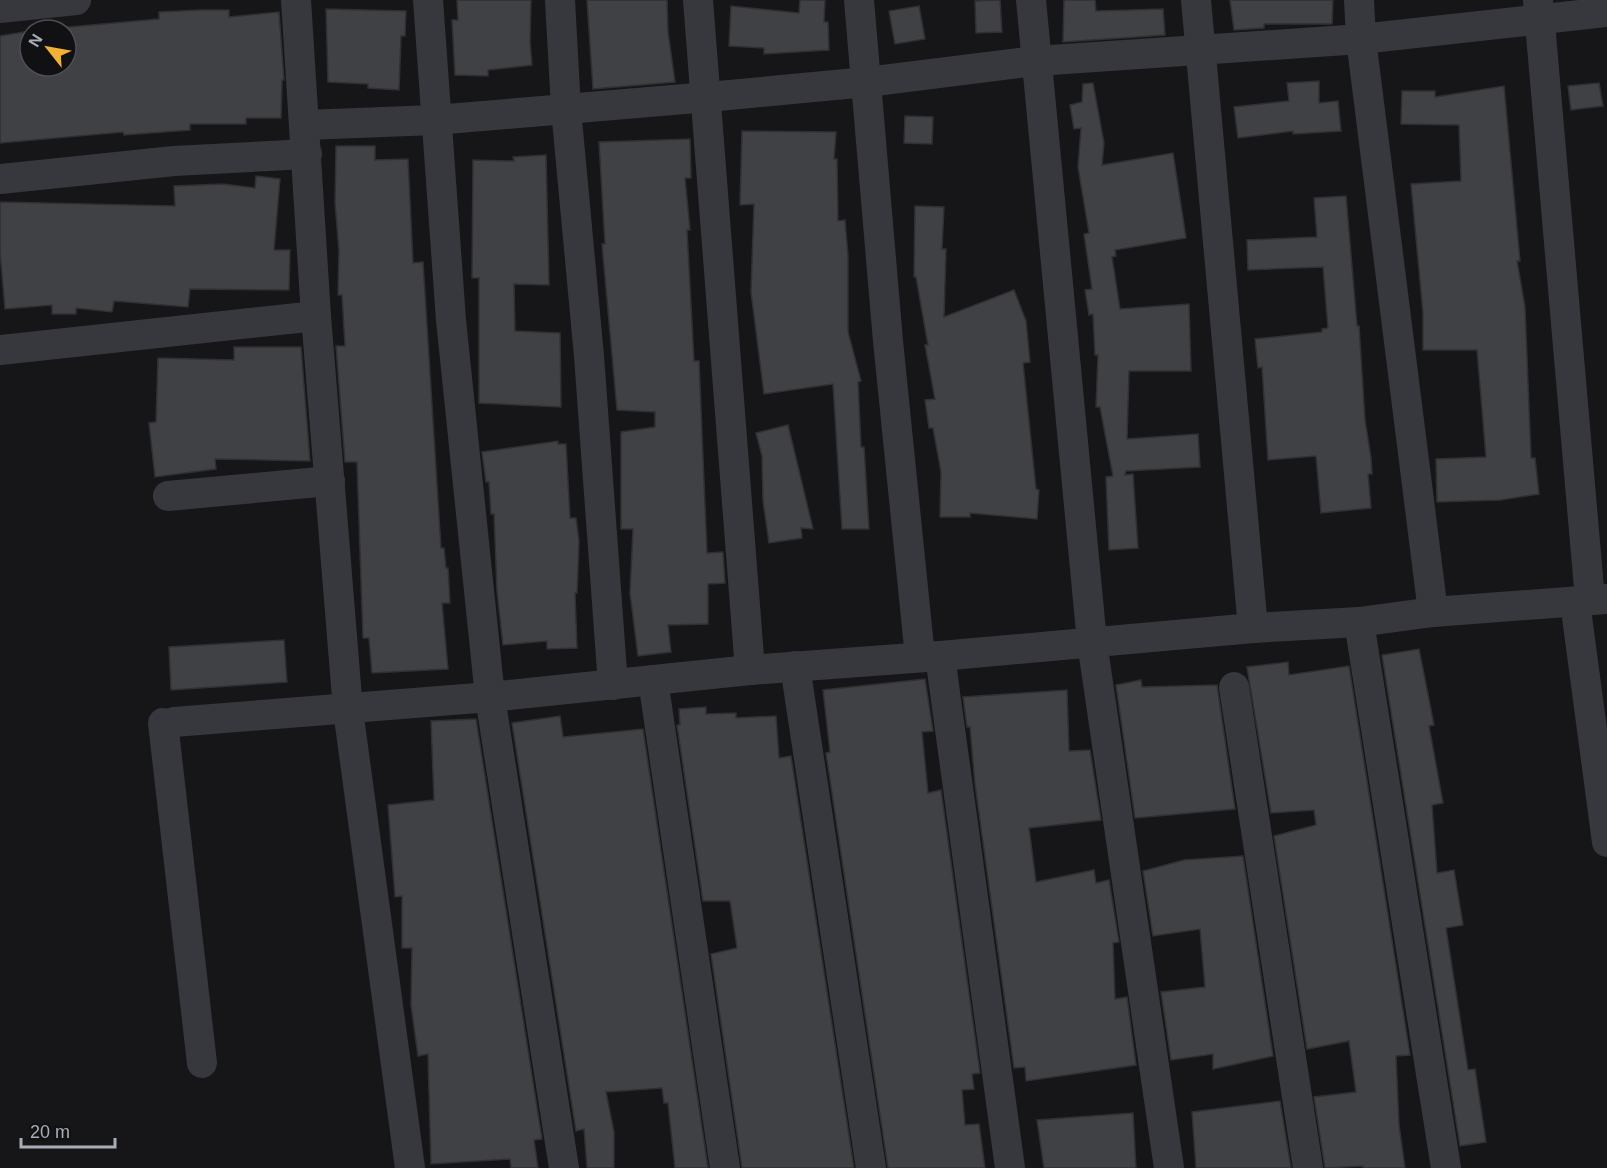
<svg xmlns="http://www.w3.org/2000/svg" width="1607" height="1168" font-family="Arial,sans-serif">
<style>
.building{fill:#404145;stroke:#303034;stroke-width:1.5}
.lines{fill:none;stroke-linecap:round;stroke-linejoin:round}
.street{stroke:#37383d;stroke-width:30}
</style>
<rect width="100%" height="100%" fill="#161618"/>
<g class="building">
<polygon points="457,0 531,0 530,41 532,65 488,70 488,76 455,75 452,20 458,20"/>
<polygon points="587,0 667,0 668,32 675,82 593,89"/>
<polygon points="800,0 825,0 824,22 828,22 829,50 764,54 764,48 729,46 731,6 799,13"/>
<polygon points="1000,0 1002,32 976,33 975,1"/>
<polygon points="1064,0 1095,0 1096,11 1163,9 1165,35 1063,42"/>
<polygon points="1230,0 1333,0 1332,24 1264,24 1264,28 1234,30"/>
<polygon points="919,6 925,39 895,44 889,11"/>
<polygon points="326,9 406,11 405,36 401,36 399,90 368,88 368,84 328,82"/>
<polygon points="201,10 229,10 229,17 279,12 284,80 282,80 281,118 246,118 246,124 190,124 190,130 124,135 123,132 0,143 0,36 30,31 30,66 66,66 66,30 35,30 159,19 159,12"/>
<polygon points="1319,81 1319,103 1338,101 1341,131 1293,134 1293,131 1238,138 1234,107 1289,101 1287,83"/>
<polygon points="1093,83 1104,143 1102,165 1173,153 1186,238 1115,250 1116,256 1112,257 1120,309 1189,304 1191,371 1129,371 1127,439 1198,434 1200,467 1126,471 1125,475 1133,474 1138,548 1109,550 1106,477 1113,476 1100,407 1096,407 1098,355 1095,355 1093,314 1089,315 1085,290 1092,289 1084,234 1089,233 1078,167 1081,128 1074,129 1070,105 1082,102 1083,84"/>
<polygon points="1599,83 1603,106 1571,110 1568,86"/>
<polygon points="1504,86 1520,261 1517,261 1525,307 1531,458 1535,458 1539,494 1500,500 1437,502 1436,459 1486,457 1477,350 1423,350 1423,313 1411,184 1461,181 1459,125 1401,124 1402,91 1435,91 1435,97"/>
<polygon points="905,116 933,117 932,144 904,143"/>
<polygon points="742,131 836,132 834,159 837,159 838,221 845,220 848,256 848,332 861,381 858,382 861,447 864,447 869,529 842,529 833,384 764,394 751,292 754,204 740,205"/>
<polygon points="690,139 691,178 685,178 690,230 687,230 694,361 699,361 707,553 723,552 725,583 708,584 708,624 668,625 671,652 638,656 630,593 633,529 621,529 621,432 655,427 655,412 617,410 602,244 605,244 599,142"/>
<polygon points="336,146 375,146 375,160 408,159 413,263 423,262 441,548 444,548 446,568 448,568 450,603 442,603 448,669 372,673 369,638 363,638 357,462 345,462 336,346 345,346 342,295 338,295 339,251 335,203"/>
<polygon points="546,155 549,285 514,284 515,331 560,333 561,407 479,403 479,278 472,278 473,160 514,161 513,157"/>
<polygon points="256,176 280,179 274,250 290,250 289,290 190,289 188,307 114,301 112,312 76,308 76,314 52,314 52,305 5,309 0,252 0,202 175,206 174,186 223,184 255,188"/>
<polygon points="1346,196 1357,326 1359,326 1365,420 1371,458 1372,474 1368,474 1371,508 1321,513 1316,456 1268,460 1262,367 1258,368 1255,339 1322,332 1322,329 1328,328 1323,267 1248,270 1247,240 1317,237 1314,198"/>
<polygon points="915,206 944,207 942,249 946,249 944,317 1014,290 1026,321 1030,362 1023,363 1036,489 1039,490 1037,519 970,513 970,517 940,517 941,472 933,428 929,428 925,400 935,399 925,345 928,345 916,277 914,277"/>
<polygon points="234,347 301,347 310,461 215,459 216,469 155,477 149,423 156,422 158,358 234,360"/>
<polygon points="788,425 813,529 801,528 802,538 769,543 763,501 762,456 756,433"/>
<polygon points="558,441 558,444 566,444 570,518 576,518 579,541 577,593 575,593 577,648 547,649 547,641 503,645 497,591 494,514 491,514 489,482 486,482 482,452"/>
<polygon points="284,640 287,682 171,690 169,647"/>
<polygon points="1419,649 1434,725 1429,726 1443,803 1432,805 1437,873 1454,870 1463,925 1446,928 1468,1070 1475,1069 1486,1142 1460,1146 1382,655"/>
<polygon points="1288,662 1289,675 1349,666 1410,1055 1396,1056 1399,1125 1405,1168 1363,1168 1363,1166 1325,1168 1314,1097 1356,1092 1349,1041 1307,1049 1274,836 1316,825 1314,810 1271,813 1247,667"/>
<polygon points="925,679 933,731 922,732 928,793 941,790 980,1073 972,1074 974,1089 962,1090 965,1125 979,1124 985,1168 888,1168 826,753 830,752 823,690"/>
<polygon points="1141,680 1142,687 1217,685 1235,809 1135,818 1116,685"/>
<polygon points="1067,690 1069,751 1090,750 1101,820 1029,828 1036,882 1094,870 1096,883 1109,880 1119,942 1113,943 1115,999 1127,997 1136,1065 1026,1081 1025,1067 1014,1068 975,784 970,727 967,727 963,697"/>
<polygon points="706,707 706,714 736,713 736,718 776,716 779,758 791,756 854,1168 742,1168 711,954 737,948 730,901 703,901 677,725 680,725 679,709"/>
<polygon points="560,716 563,737 643,729 708,1168 675,1168 668,1103 664,1103 662,1088 606,1092 614,1132 614,1168 587,1168 584,1129 576,1131 512,723"/>
<polygon points="476,719 542,1139 534,1140 538,1168 511,1168 510,1159 431,1164 428,1054 418,1056 411,1005 412,948 402,948 402,896 395,897 388,805 434,800 431,721"/>
<polygon points="1243,856 1273,1056 1213,1069 1213,1054 1171,1060 1161,992 1205,987 1200,929 1153,936 1143,871 1184,860"/>
<polygon points="1280,1101 1291,1168 1196,1168 1192,1112"/>
<polygon points="1133,1113 1136,1168 1044,1168 1037,1120"/>
</g>
<g class="lines">
<g class="street">
<polyline points="296,0 316,316 348,710 410,1168"/>
<polyline points="428,0 451,320 490,697 564,1168"/>
<polyline points="560,0 566,109 589,356 613,685"/>
<polyline points="698,0 750,670"/>
<polyline points="859,0 888,341 920,657"/>
<polyline points="1031,0 1092,642 1169,1168"/>
<polyline points="1196,0 1253,628"/>
<polyline points="1359,0 1361,39 1433,612"/>
<polyline points="1538,0 1590,600"/>
<polyline points="0,8 76,0"/>
<polyline points="305,125 435,120 708,97 867,82 1036,61 1361,39 1607,12"/>
<polyline points="0,179 174,161 307,154"/>
<polyline points="0,350 316,316"/>
<polyline points="168,496 330,481"/>
<polyline points="1575,602 1607,842"/>
<polyline points="1359,622 1446,1168"/>
<polyline points="940,656 1010,1168"/>
<polyline points="795,666 871,1168"/>
<polyline points="653,680 725,1168"/>
<polyline points="1234,687 1308,1168"/>
<polyline points="174,722 490,697 750,670 940,656 1253,628 1359,622 1433,612 1607,599"/>
<polyline points="163,723 202,1063"/>
</g>
</g>
<g transform="translate(48 48) rotate(301)"><circle r="28" fill="#111113" stroke="#4d4f55" stroke-width="1.5"/>
<path d="M0-4.5L10 22L0 15L-10 22Z" fill="#f2b134"/>
<text y="-9" font-size="16" font-weight="bold" text-anchor="middle" fill="#a8adb8">N</text>
</g>
<path d="M21 1138v9h94v-9" fill="none" stroke="#a8adb8" stroke-width="3"/>
<text x="30" y="1138" font-size="18" fill="#a8adb8" stroke="#111113" stroke-width="4.5" paint-order="stroke">20 m</text>
</svg>
